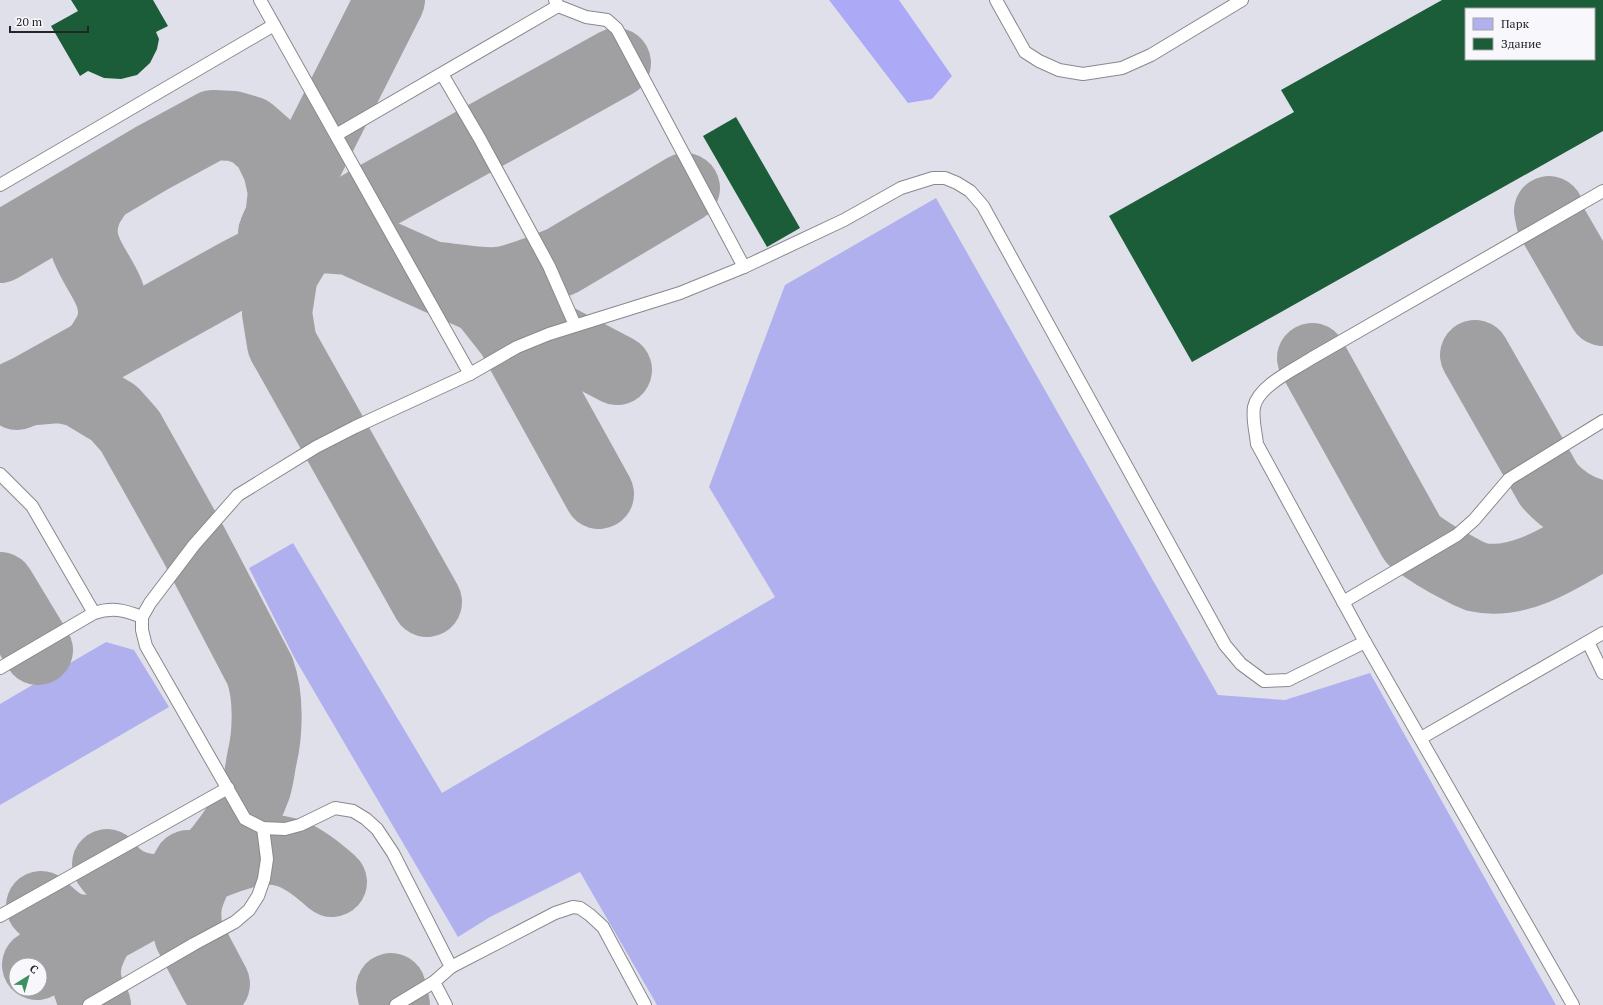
<svg xmlns="http://www.w3.org/2000/svg" width="1603" height="1005" font-family="'PT Serif',serif">
<style>
.built{fill:#e0e0eb;fill-rule:evenodd}
.green{fill:#b1b0ef}
.forest{fill:#acaaf7}
.lines{fill:none;stroke-linecap:round;stroke-linejoin:round}
.taxiway{stroke:#a0a0a2;stroke-width:70}
.building{fill:#1b5c39;fill-rule:evenodd}
.lane-casing{stroke:#89898c;stroke-width:14}
.lane{stroke:#fff;stroke-width:12}
</style>
<rect width="100%" height="100%" fill="#ebebef"/>
<path class="built" d="M0,0H1603V1005H0ZM1466,9H1594V59H1466ZM16,965H40V989H16Z"/>
<g class="green">
<polygon points="936,198 1218,695 1285,700 1370,673 1556,1005 657,1005 580,872 490,917 458,937 294,657 249,568 293,543 442,793 775,597 709,487 785,285"/>
<polygon points="106,642 134,650 169,707 0,805 0,704"/>
</g>
<polygon class="forest" points="829,0 899,0 952,76 932,99 908,103"/>
<g class="lines">
<g class="taxiway">
<polyline points="1549,211 1551,221 1603,311"/>
<polyline points="275,228 390,0"/>
<polyline points="0,248 152,158 213,125 233,126 250,131 267,146 278,169 283,192 280,218 273,233"/>
<path d="M439,277C458,279 478,283 497,282C514,281 546,267 562,261L685,188"/>
<polyline points="485,302 511,335 599,494"/>
<path d="M96,352C103,341 112,330 113,316C116,278 70,255 86,213C89,204 95,197 100,189"/>
<path d="M1475,355L1549,485C1563,501 1582,512 1603,516"/>
<path d="M1312,358L1413,540C1429,552 1442,560 1460,569C1465,572 1471,575 1477,577C1520,587 1567,554 1603,533"/>
<path d="M26,391L61,388L79,392L114,413L130,431L194,545L260,671C269,696 268,733 262,758C260,768 259,779 256,788C246,817 217,857 193,876C180,886 165,894 151,902C114,924 75,943 37,965"/>
<polyline points="17,395 26,391 238,273 304,239 371,199 616,63"/>
<polyline points="0,587 38,650"/>
<polyline points="427,602 282,344 277,313 283,274 304,239 322,238 350,240 482,299 617,370"/>
<path d="M107,864C123,888 149,892 176,887L188,865"/>
<path d="M41,906C65,928 68,930 101,930C85,958 79,975 96,1005"/>
<path d="M215,984L189,935C182,907 189,893 201,869C236,855 271,838 305,861C315,867 324,875 332,882"/>
<polyline points="391,988 395,1005"/>
</g>
</g>
<g class="building">
<polygon points="71,0 153,0 168,26 156,32 159,39 157,49 150,63 137,75 121,79 104,78 88,71 80,76 51,26 78,11"/>
<path d="M1442,0H1603V131L1192,362L1109,216L1294,112L1281,90ZM1466,9H1594V59H1466Z"/>
<polygon points="736,117 800,228 767,247 703,136"/>
</g>
<g class="lines">
<g class="lane-casing">
<g id="lane">
<polyline points="260,0 470,374 355,427 316,447 238,495 194,545 150,603 142,617 142,630 146,646 245,819 263,828 285,829 300,825 335,808 353,811 366,819 377,829 393,853 451,967 434,982 396,1005"/>
<polyline points="996,0 1025,52 1039,61 1059,70 1083,74 1122,68 1151,55 1242,0"/>
<polyline points="558,6 586,17 607,20 617,29 744,267"/>
<polyline points="442,74 480,139 549,266 575,325"/>
<polyline points="336,135 558,6 555,0"/>
<polyline points="0,185 274,25"/>
<path d="M470,374L517,347L549,334L680,293L744,267L844,220L901,188L933,178H945L957,183L970,191L983,206L1225,645L1241,664L1264,681L1288,680L1365,642L1257,444C1256,433 1252,419 1254,407C1259,385 1294,370 1312,358L1603,191"/>
<polyline points="0,474 32,506 94,613"/>
<polyline points="1343,602 1457,535 1474,520 1509,479 1603,421"/>
<polyline points="1365,642 1573,1005"/>
<polyline points="1588,642 1603,673"/>
<path d="M0,668L94,613C113,607 124,610 142,617"/>
<polyline points="1421,738 1603,633"/>
<polyline points="0,916 228,788"/>
<polyline points="451,967 555,913 573,907 580,908 590,915 603,927 645,1005"/>
<polyline points="434,982 446,1005"/>
<polyline points="89,1005 194,944 235,922 249,910 258,896 264,879 267,859 263,828"/>
</g>
</g>
<use href="#lane" class="lane"/>
</g>
<rect x="1465" y="8" width="130" height="52" fill="#f8f8fc" stroke="#a4a4a6"/>
<rect x="1473" y="18" width="20" height="12" fill="#b1b0ef" stroke="#a4a4a6"/>
<text x="1501" y="28" font-size="12" fill="#252526">Парк</text>
<rect x="1473" y="38" width="20" height="12" fill="#1b5c39" stroke="#a4a4a6"/>
<text x="1501" y="48" font-size="12" fill="#252526">Здание</text>
<g transform="translate(28 977) rotate(37)"><circle r="19" fill="#f8f8fc" stroke="#a4a4a6"/>
<path d="M0-3L7 15L0 10L-7 15Z" fill="#3e9061"/>
<text y="-6" font-size="11" font-weight="bold" text-anchor="middle" fill="#252526">С</text>
</g>
<path d="M10 26v6h78v-6" fill="none" stroke="#252526" stroke-width="2"/>
<text x="16" y="26" font-size="12" fill="#252526" stroke="#f8f8fc" stroke-width="3" paint-order="stroke">20 m</text>
</svg>
